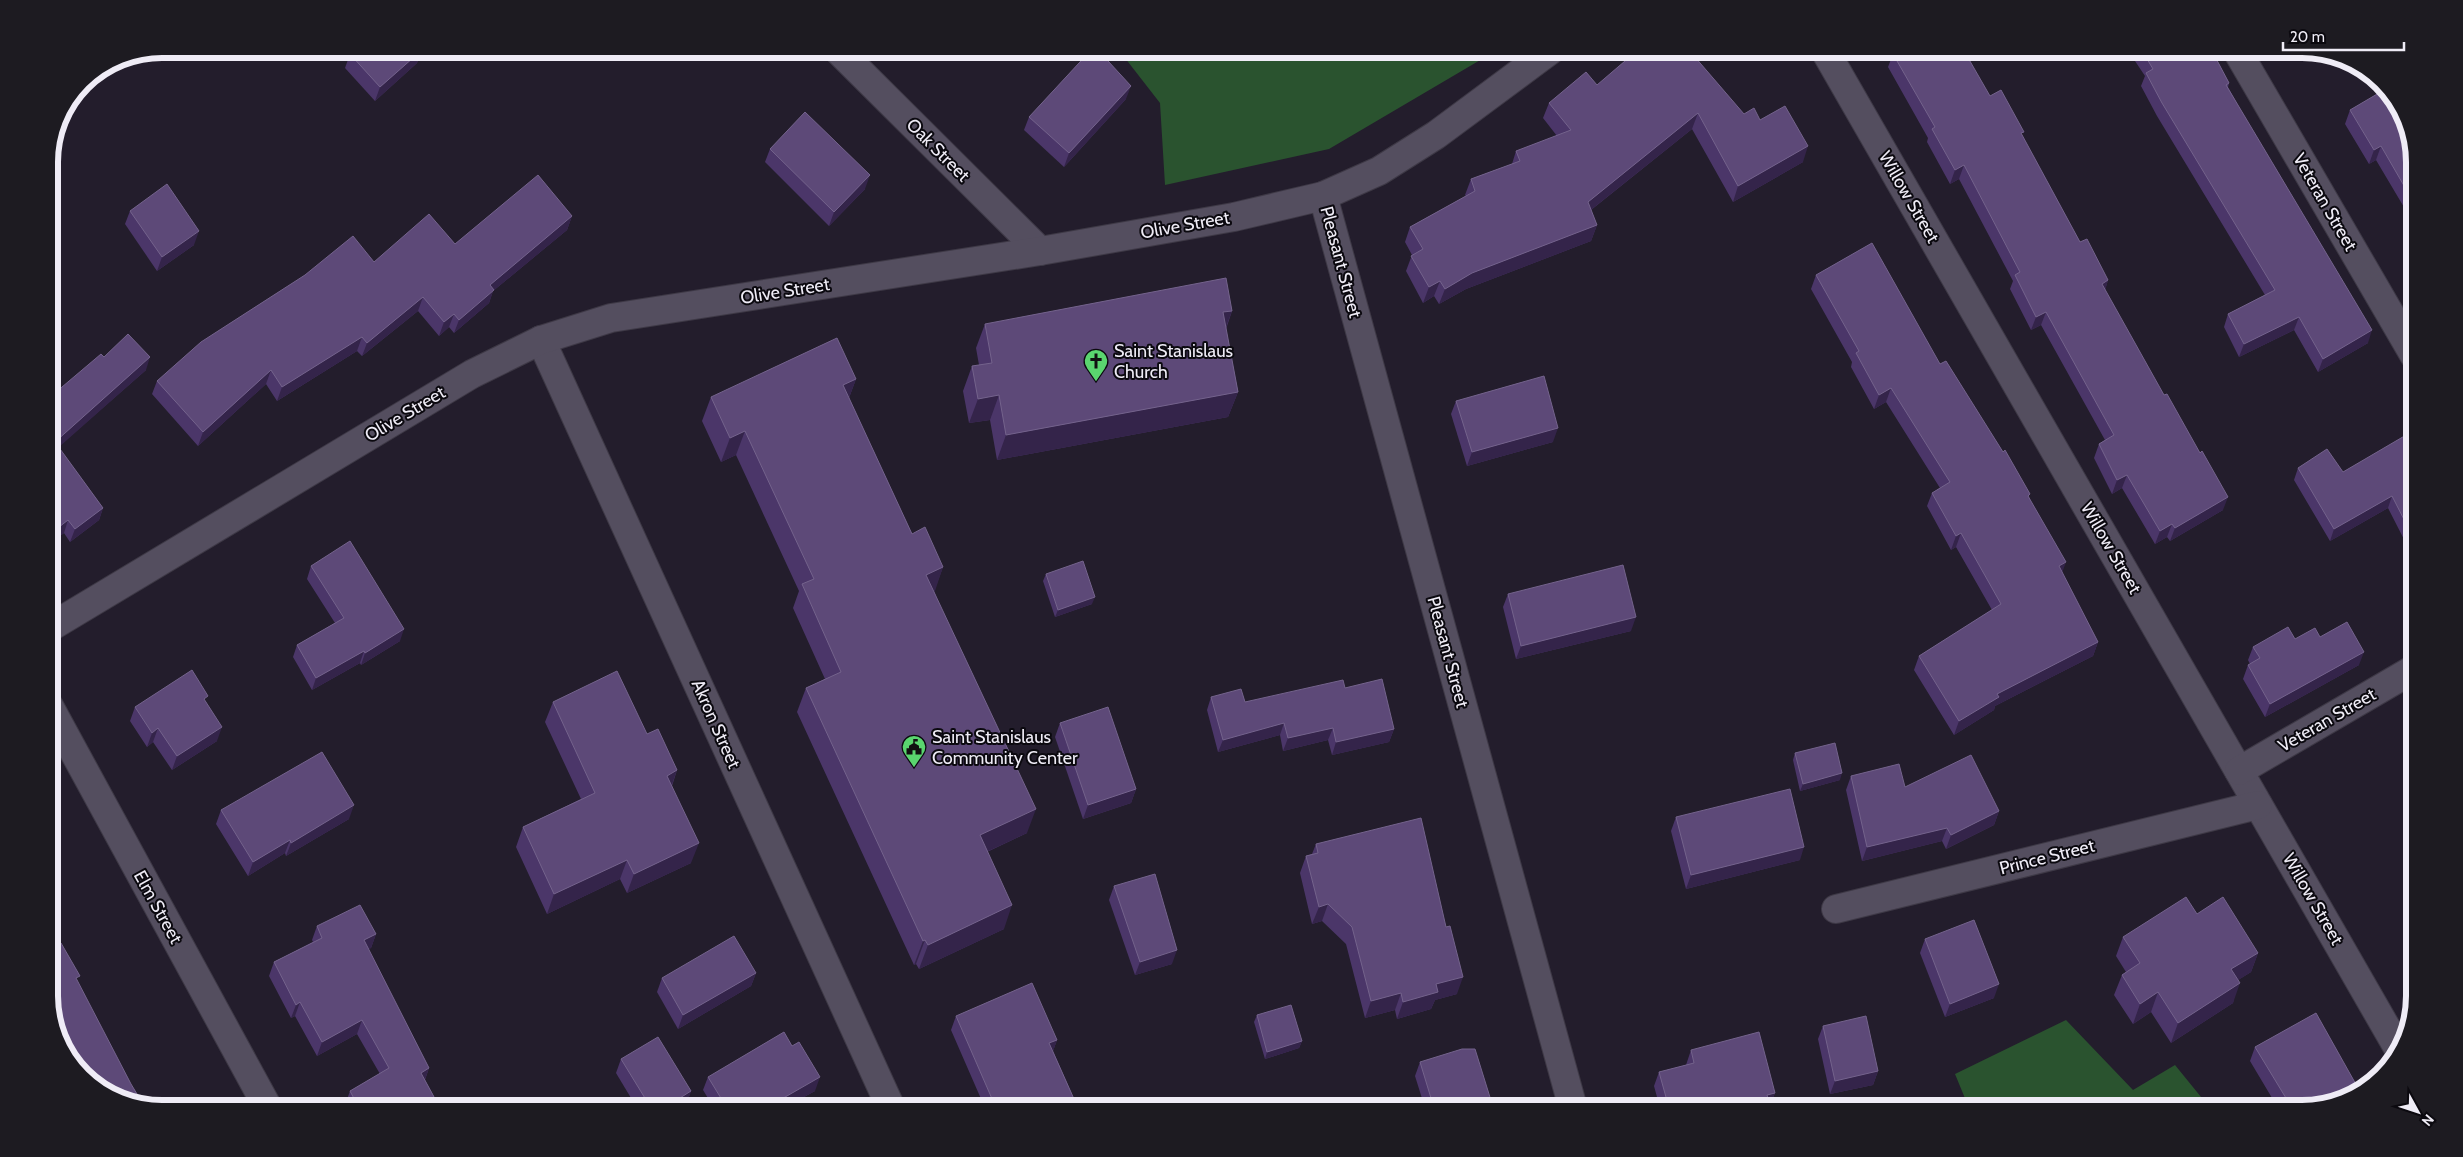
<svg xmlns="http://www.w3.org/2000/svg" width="2463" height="1157" font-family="Cabin,sans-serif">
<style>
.green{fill:#2a532f}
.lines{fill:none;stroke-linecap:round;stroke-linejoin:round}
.street-casing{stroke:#3e3946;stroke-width:30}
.street{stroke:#544e5f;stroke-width:28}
.wall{fill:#4b3669}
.shaded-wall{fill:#34244a}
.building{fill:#5d4978;stroke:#74638c}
.labels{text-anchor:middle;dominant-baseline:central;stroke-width:4;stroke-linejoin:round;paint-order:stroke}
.street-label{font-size:18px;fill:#efecf6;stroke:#0b090f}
.poi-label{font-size:18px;fill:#efecf6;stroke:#0b090f;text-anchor:start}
.rim{fill:none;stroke:#efecf6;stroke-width:6}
</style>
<rect width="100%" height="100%" fill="#231d2c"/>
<g class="green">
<polygon points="1118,49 1499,49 1329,149 1165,185 1160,103"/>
<polygon points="2066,1020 2133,1090 2175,1065 2210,1108 1969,1108 1955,1074"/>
</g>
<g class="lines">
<g class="street-casing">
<g id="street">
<polyline points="837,49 1040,251"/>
<polyline points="1824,49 2398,1048"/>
<polyline points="2236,49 2414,355"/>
<polyline points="1323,196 1573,1108"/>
<polyline points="541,340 891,1108"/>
<polyline points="49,628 472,374 541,340 611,318 1040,251 1234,217 1323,196 1379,171 1436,135 1552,49"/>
<polyline points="49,706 268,1108"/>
<polyline points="2239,771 2414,669"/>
<polyline points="1836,909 2258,805"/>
</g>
</g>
<use href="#street" class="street"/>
</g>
<g class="wall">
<polygon points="2127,49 2211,49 2229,83 2228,87 2368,343 2318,372 2294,330 2239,357 2224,327 2228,314 2265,295 2157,116 2141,86 2145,76"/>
<polygon points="422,50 417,63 375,101 345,68 350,54"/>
<polygon points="1893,54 1990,96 2022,136 2080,242 2108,280 2105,290 2223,510 2170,541 2167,537 2155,544 2122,488 2112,494 2094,458 2099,444 2105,440 2041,325 2031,330 2010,289 2013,281 1959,179 1950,184 1927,142 1928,138 1888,67"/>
<polygon points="1597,85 1744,114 1760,120 1803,162 1733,202 1692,129 1591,210 1597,225 1591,241 1466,289 1439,304 1434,296 1423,303 1406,271 1412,255 1405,242 1410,227 1466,196 1465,195 1471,179 1512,164 1516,151 1557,136 1543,118 1549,103"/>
<polygon points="1126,99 1064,167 1024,130 1029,117"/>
<polygon points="2350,110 2414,155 2414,218 2411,219 2376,160 2369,164 2345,124"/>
<polygon points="770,149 865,189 829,226 765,162"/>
<polygon points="130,211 194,245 157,271 125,224"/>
<polygon points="572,216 567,230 493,291 489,303 454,333 449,327 439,336 418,311 362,356 357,351 277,401 266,384 198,446 152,394 157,381 374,262"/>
<polygon points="1816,275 1940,364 2029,497 2062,573 2098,642 2093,656 1995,706 1994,710 1954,735 1914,670 1919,656 1992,610 1956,547 1951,550 1927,506 1932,493 1940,488 1886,402 1874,409 1851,367 1852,362 1811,289"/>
<polygon points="1232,311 1226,329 1238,392 1228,417 997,460 990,420 969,423 963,391 972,366 979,365 976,348 985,324"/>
<polygon points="104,357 146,370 58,447 103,508 99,520 70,542 64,533 49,544 49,398"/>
<polygon points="856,379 849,398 912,534 943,567 934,591 1027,833 987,852 1004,929 919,969 916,964 914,965 797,712 806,688 825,679 793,608 799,591 736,455 721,462 702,421 711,397"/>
<polygon points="1456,401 1553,442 1467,466 1451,414"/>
<polygon points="2414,432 2414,559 2388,508 2330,541 2294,480 2298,468 2343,472"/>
<polygon points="311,566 400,641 361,665 360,663 312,690 293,657 297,645 335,623 307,579"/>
<polygon points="1046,574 1092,604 1055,617 1043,581"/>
<polygon points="1508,594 1631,631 1516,659 1503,607"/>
<polygon points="2320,637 2359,665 2265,717 2243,679 2248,665 2250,664 2248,660 2253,647 2295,639"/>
<polygon points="1345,688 1394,729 1389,742 1332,755 1328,740 1283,751 1280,735 1218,752 1207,710 1211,697 1245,702"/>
<polygon points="206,702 217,741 172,770 153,742 147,747 130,721 135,707"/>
<polygon points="553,702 647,734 677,770 672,786 691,863 627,893 620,879 547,914 516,847 523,827 581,799 545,722"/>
<polygon points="1060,723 1136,789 1131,803 1083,819 1055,737"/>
<polygon points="1795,753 1840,780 1800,791 1793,760"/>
<polygon points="1851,776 1905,787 1999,811 1994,825 1946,849 1942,841 1862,861 1846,790"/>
<polygon points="221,810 349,819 286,856 285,853 248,876 216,824"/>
<polygon points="1676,817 1800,860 1686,889 1671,831"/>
<polygon points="1316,844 1457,994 1435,1000 1431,1009 1397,1019 1395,1010 1365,1018 1346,944 1322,921 1312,924 1300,873 1306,856 1312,854"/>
<polygon points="1114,886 1172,964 1135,975 1109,900"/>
<polygon points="2197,914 2258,953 2251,972 2238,980 2233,1003 2171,1043 2151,1012 2133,1024 2114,995 2122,975 2126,972 2116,956 2123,937"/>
<polygon points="317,926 376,934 371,948 368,949 429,1068 425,1080 440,1108 346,1108 345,1105 350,1091 380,1074 357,1034 317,1056 295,1016 291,1018 269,976 274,962 313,942 312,940"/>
<polygon points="1925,939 1994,998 1945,1017 1920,953"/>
<polygon points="756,973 751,986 678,1029 657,992 662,978"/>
<polygon points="1257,1015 1302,1041 1299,1048 1265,1059 1254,1022"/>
<polygon points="956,1016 1057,1040 1053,1051 1078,1108 985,1108 951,1030"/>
<polygon points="1823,1026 1878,1071 1873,1085 1830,1094 1818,1039"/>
<polygon points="2255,1047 2358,1088 2366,1087 2302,1108 2278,1108 2250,1061"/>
<polygon points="1691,1050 1775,1093 1770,1105 1771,1108 1660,1108 1654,1086 1659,1072 1686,1065"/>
<polygon points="621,1059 691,1091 686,1105 681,1108 637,1108 616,1073"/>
<polygon points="1420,1062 1493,1107 1493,1108 1425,1108 1415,1076"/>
<polygon points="708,1077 815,1091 784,1108 714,1108 703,1090"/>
</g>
<g class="shaded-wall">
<polygon points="422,50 417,63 375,101 380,87"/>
<polygon points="1131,86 1126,99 1064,167 1069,153"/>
<polygon points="1698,113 1692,129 1582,217 1588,202"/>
<polygon points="1808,146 1803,162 1733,202 1738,186"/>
<polygon points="2381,146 2376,160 2369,164 2374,150"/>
<polygon points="1964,165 1959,179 1950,184 1955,170"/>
<polygon points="870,175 865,189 829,226 834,212"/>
<polygon points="2414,211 2414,218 2411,219"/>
<polygon points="572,216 567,230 493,291 489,303 454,333 459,320 490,285"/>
<polygon points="1597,225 1591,241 1466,289 1439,304 1445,289 1472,273"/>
<polygon points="199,231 194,245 157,271 162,257"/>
<polygon points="2108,280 2104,294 2102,284"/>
<polygon points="1440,281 1434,296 1423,303 1429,287"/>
<polygon points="423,297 418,311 362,356 367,343"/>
<polygon points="1232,311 1223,335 1223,312"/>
<polygon points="2046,312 2041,325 2031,330 2036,317"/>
<polygon points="454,314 449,327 439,336 444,322"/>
<polygon points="2299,317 2294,330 2239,357 2244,344"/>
<polygon points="2372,330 2368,343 2318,372 2323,359"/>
<polygon points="362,337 357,351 277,401 282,387"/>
<polygon points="150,357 146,370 50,455 55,442"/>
<polygon points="271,370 266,384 198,446 203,432"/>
<polygon points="856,379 847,403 843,385"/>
<polygon points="1891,388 1886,402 1874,409 1879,395"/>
<polygon points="1238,392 1228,417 997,460 1006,435"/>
<polygon points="999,395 990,420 969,423 978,399"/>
<polygon points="1558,428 1553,442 1467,466 1472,452"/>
<polygon points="745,431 736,455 721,462 730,438"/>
<polygon points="2127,475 2122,488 2112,494 2117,480"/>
<polygon points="2392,496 2388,508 2330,541 2334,529"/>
<polygon points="2228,497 2223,510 2170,541 2175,528"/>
<polygon points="103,508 99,520 70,542 75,529"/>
<polygon points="68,520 64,533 49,544 49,535"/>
<polygon points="2172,524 2167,537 2155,544 2160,531"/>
<polygon points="1961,533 1956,547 1951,550 1956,536"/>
<polygon points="2066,562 2061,576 2059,566"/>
<polygon points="943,567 935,591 918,599 926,575"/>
<polygon points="1095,597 1092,604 1055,617 1058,610"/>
<polygon points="1636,617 1631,631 1516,659 1521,646"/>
<polygon points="404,629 400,641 361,665 365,653"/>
<polygon points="2098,642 2093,656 1995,706 1994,710 1954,735 1959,721 1997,694"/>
<polygon points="364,651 360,663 312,690 316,678"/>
<polygon points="2364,652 2359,665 2265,717 2270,704"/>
<polygon points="1284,723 1280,735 1218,752 1223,740"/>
<polygon points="222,727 217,741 172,770 177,756"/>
<polygon points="158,728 153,742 147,747 152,733"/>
<polygon points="1333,728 1328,740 1283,751 1288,738"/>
<polygon points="1394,729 1389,742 1332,755 1336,742"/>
<polygon points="677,770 670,790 667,776"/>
<polygon points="1842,773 1840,780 1800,791 1803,784"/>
<polygon points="1136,789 1131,803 1083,819 1088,805"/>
<polygon points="354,805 349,819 286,856 291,843"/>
<polygon points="1036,809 1027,833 971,859 980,835"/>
<polygon points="1999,811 1994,825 1946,849 1951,835"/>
<polygon points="1947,828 1942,841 1862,861 1867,847"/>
<polygon points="290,840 285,853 248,876 253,862"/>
<polygon points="699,843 691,863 627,893 634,874"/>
<polygon points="1804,847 1800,860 1686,889 1691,875"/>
<polygon points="627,860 620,879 547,914 554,894"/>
<polygon points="1328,904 1322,921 1312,924 1319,907"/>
<polygon points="1012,905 1004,929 919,969 928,945"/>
<polygon points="376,934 371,948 359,954 364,940"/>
<polygon points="925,940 916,964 914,965 923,941"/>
<polygon points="1177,950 1172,964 1135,975 1140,962"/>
<polygon points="2258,953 2251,972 2224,989 2231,969"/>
<polygon points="756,973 751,986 678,1029 683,1015"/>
<polygon points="1463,977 1457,994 1435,1000 1431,1009 1397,1019 1403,1002 1436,984"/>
<polygon points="2240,983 2233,1003 2171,1043 2178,1023"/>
<polygon points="1999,984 1994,998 1945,1017 1950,1004"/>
<polygon points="2158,992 2151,1012 2133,1024 2140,1004"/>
<polygon points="1401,993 1395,1010 1365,1018 1371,1001"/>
<polygon points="300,1002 295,1016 291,1018 296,1005"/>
<polygon points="362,1020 357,1034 317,1056 322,1042"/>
<polygon points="1057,1040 1052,1054 1049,1043"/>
<polygon points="1302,1041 1299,1048 1265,1059 1267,1052"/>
<polygon points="429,1068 424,1082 421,1073"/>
<polygon points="1878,1071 1873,1085 1830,1094 1835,1081"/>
<polygon points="820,1077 815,1091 784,1108 766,1108"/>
<polygon points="691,1091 686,1105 681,1108 664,1108"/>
<polygon points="1775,1093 1770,1106 1767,1095"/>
</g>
<g class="building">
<polygon points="356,49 421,49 422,50 380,87 350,54"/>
<polygon points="1092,49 1097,49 1131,86 1069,153 1029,117"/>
<polygon points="1639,49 1688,49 1744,114 1754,108 1760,120 1785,106 1808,146 1738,186 1698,113 1588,202 1597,225 1472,273 1445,289 1440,281 1429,287 1411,256 1423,249 1410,227 1475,191 1471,179 1520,161 1516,151 1571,130 1549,103 1586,72 1597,85"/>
<polygon points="1902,49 1963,49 1990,96 2001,90 2024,132 2021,133 2080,242 2087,239 2108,280 2102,284 2164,395 2167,394 2200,453 2202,451 2228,497 2175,528 2172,524 2160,531 2127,475 2117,480 2099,444 2114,435 2046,312 2036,317 2015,275 2020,272 1964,165 1955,170 1932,129 1935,127 1893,54"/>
<polygon points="2141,49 2211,49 2229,83 2226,85 2372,330 2323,359 2299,317 2244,344 2228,314 2275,290 2162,103 2146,73 2153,69"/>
<polygon points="2384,90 2395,99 2414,155 2414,203 2381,146 2374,150 2350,110"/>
<polygon points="805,112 870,175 834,212 770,149"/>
<polygon points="538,175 572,216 490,285 494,290 459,320 454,314 444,322 423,297 367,343 362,337 282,387 271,370 203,432 157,381 201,342 305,275 353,236 374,262 429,214 455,244"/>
<polygon points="167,184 199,231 162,257 130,211"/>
<polygon points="1872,243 1940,364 1946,361 2003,452 2005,450 2030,494 2028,496 2066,562 2059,566 2098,642 1997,694 1999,697 1959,721 1919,656 2001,604 1961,533 1956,536 1932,493 1950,482 1891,388 1879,395 1856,353 1859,351 1816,275"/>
<polygon points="1226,278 1232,311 1223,312 1238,392 1006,435 999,395 978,399 972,366 992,363 985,324"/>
<polygon points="128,334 150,357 55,442 103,508 75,529 68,520 49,535 49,398 101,354 104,357"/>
<polygon points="837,338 856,379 843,385 912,534 925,527 943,567 926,575 1036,809 980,835 1012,905 928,945 925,940 923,941 806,688 841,672 802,584 814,579 745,431 730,438 711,397"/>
<polygon points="1544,376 1558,428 1472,452 1456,401"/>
<polygon points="2413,431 2414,432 2414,539 2392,496 2334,529 2298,468 2327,449 2343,472"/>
<polygon points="350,541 404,629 365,653 364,651 316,678 297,645 344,618 311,566"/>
<polygon points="1083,561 1095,597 1058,610 1046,574"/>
<polygon points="1623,565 1636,617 1521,646 1508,594"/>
<polygon points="2347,622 2364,652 2270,704 2248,665 2260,658 2253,647 2288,627 2295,639 2315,628 2320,637"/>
<polygon points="192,670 208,696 204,699 222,727 177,756 158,728 152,733 135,707"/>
<polygon points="617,671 647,734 658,729 677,770 667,776 699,843 634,874 627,860 554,894 523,827 595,793 553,702"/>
<polygon points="1382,679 1394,729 1336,742 1333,728 1288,738 1284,723 1223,740 1211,697 1241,689 1245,702 1343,680 1345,688"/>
<polygon points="1108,707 1136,789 1088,805 1060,723"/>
<polygon points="1835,743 1842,773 1803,784 1795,753"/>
<polygon points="322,752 354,805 291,843 290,840 253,862 221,810"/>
<polygon points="1971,755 1999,811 1951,835 1947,828 1867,847 1851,776 1899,764 1905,787"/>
<polygon points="1790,789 1804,847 1691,875 1676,817"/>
<polygon points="1421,818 1446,927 1450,926 1463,977 1436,984 1438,992 1403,1002 1401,993 1371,1001 1352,927 1328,904 1319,907 1306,856 1318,853 1316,844"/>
<polygon points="1155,874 1177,950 1140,962 1114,886"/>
<polygon points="2186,897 2197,914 2223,897 2258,953 2231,969 2240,983 2178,1023 2158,992 2140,1004 2122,975 2140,963 2123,937"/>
<polygon points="360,905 376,934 364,940 429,1068 421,1073 440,1108 359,1108 350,1091 389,1068 362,1020 322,1042 300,1002 296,1005 274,962 322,938 317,926"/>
<polygon points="1974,920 1999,984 1950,1004 1925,939"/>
<polygon points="734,936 756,973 683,1015 662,978"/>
<polygon points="61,943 80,976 76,978 131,1084 143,1104 118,1100 68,1058 49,1003 49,950"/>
<polygon points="1032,983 1057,1040 1049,1043 1078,1108 996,1108 956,1016"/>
<polygon points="1291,1005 1302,1041 1267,1052 1257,1015"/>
<polygon points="2316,1013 2358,1088 2364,1085 2366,1087 2364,1089 2302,1108 2292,1108 2255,1047"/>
<polygon points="1866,1016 1878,1071 1835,1081 1823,1026"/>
<polygon points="784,1032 792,1046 799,1042 820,1077 766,1108 727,1108 708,1077"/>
<polygon points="1759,1032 1775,1093 1767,1095 1771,1108 1669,1108 1659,1072 1694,1063 1691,1050"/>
<polygon points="658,1037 691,1091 664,1108 651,1108 621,1059"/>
<polygon points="1462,1049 1475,1049 1493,1107 1490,1108 1434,1108 1420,1062"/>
</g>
<defs>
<g id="church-pin" transform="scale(1.25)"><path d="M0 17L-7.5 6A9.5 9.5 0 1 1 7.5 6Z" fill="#5ad56f" stroke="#0b090f"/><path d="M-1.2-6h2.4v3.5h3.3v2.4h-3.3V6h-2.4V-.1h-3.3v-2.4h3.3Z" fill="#111"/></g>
<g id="civic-pin" transform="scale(1.25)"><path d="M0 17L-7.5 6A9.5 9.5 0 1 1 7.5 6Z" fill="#5ad56f" stroke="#0b090f"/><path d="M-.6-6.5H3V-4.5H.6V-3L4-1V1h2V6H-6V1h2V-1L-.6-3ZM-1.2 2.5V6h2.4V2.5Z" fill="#111"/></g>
</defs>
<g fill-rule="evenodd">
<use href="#church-pin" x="1096" y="361"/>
<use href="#civic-pin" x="914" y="747"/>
</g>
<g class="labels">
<g class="street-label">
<text transform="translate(938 150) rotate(45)">Oak Street</text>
<text transform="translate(1909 197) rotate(60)">Willow Street</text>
<text transform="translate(2325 202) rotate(60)">Veteran Street</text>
<text transform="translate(1185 225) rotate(-10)">Olive Street</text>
<text transform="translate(1341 262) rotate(75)">Pleasant Street</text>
<text transform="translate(785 291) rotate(-9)">Olive Street</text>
<text transform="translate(405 414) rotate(-31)">Olive Street</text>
<text transform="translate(2111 548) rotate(60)">Willow Street</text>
<text transform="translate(1448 652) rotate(75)">Pleasant Street</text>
<text transform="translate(2327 720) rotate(-30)">Veteran Street</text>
<text transform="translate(716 724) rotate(66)">Akron Street</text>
<text transform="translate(2047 857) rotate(-14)">Prince Street</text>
<text transform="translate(2313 899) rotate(60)">Willow Street</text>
<text transform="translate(158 907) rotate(61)">Elm Street</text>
</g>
<g class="poi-label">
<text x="1114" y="351">Saint Stanislaus<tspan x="1114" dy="21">Church</tspan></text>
<text x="932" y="737">Saint Stanislaus<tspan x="932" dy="21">Community Center</tspan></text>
</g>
</g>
<path d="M0 0H2463V1157H0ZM162 58H2302A104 104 0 0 1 2406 162V996A104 104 0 0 1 2302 1100H162A104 104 0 0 1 58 996V162A104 104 0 0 1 162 58Z" fill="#1d1b21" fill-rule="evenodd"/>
<path class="rim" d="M162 58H2302A104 104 0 0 1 2406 162V996A104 104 0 0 1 2302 1100H162A104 104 0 0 1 58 996V162A104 104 0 0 1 162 58Z"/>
<g transform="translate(2418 1112) rotate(130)" stroke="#0b090f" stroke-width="4" paint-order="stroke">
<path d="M0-4L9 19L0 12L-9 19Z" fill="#efecf6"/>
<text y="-8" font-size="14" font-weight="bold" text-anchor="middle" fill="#efecf6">N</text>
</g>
<path d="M2283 42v8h121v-8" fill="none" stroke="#efecf6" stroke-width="2.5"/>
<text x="2290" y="42" font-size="15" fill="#efecf6" stroke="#0b090f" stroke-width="4" paint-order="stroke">20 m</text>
</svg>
